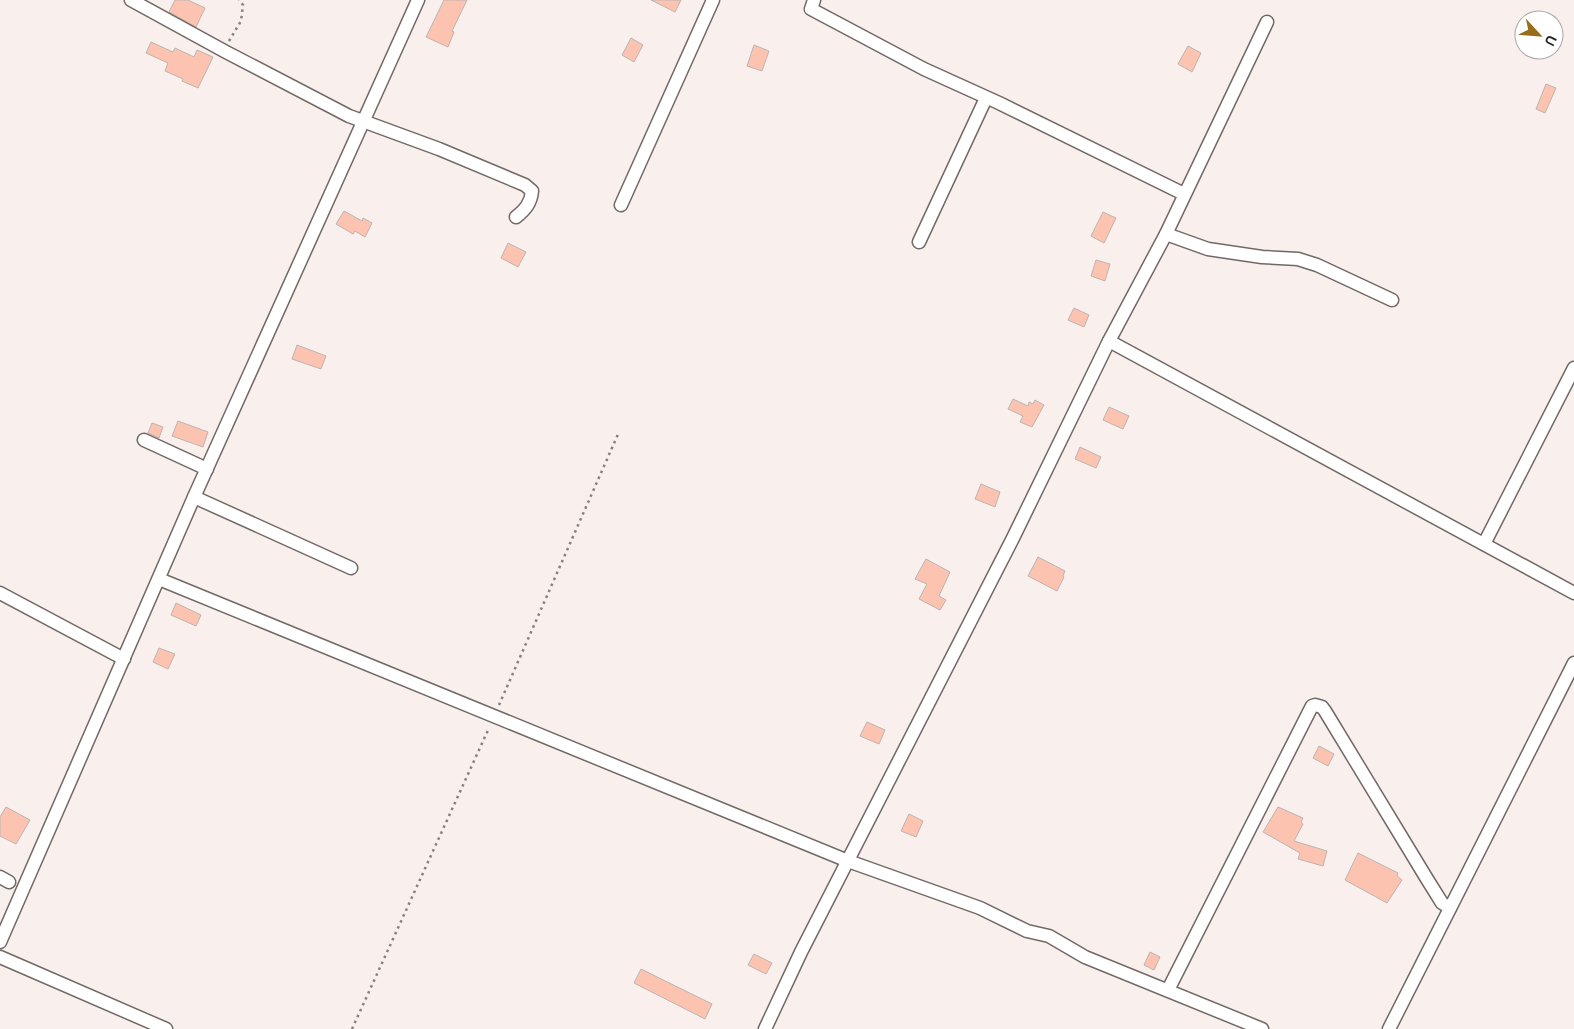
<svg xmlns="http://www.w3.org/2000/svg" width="1574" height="1029" font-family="Overpass,sans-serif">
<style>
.building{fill:#fcc4b0;stroke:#bdb4b1}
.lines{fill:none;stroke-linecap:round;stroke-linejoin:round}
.minor-casing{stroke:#716966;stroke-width:15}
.path{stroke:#87817e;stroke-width:2.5;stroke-dasharray:2.5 4;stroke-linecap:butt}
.minor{stroke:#fff;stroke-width:12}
</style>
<rect width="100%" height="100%" fill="#f9efec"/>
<g class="building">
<polygon points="175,0 188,0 205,8 196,27 169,12"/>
<polygon points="444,0 467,0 452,31 454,32 448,47 426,37"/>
<polygon points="651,0 681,0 675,12"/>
<polygon points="631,38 643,45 634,62 622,55"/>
<polygon points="151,42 173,52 175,48 194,57 197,50 213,57 198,88 182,81 183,79 165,71 168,63 146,53"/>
<polygon points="754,45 769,51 762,71 747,66"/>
<polygon points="1188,46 1201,53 1192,72 1178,64"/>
<polygon points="1546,84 1556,88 1545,113 1536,109"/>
<polygon points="344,211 362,221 363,218 372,223 365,237 355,231 353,234 336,224"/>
<polygon points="1103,212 1116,218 1104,243 1091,236"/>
<polygon points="508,243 526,252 518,267 501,258"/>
<polygon points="1096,260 1110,264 1105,281 1091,276"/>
<polygon points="1074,308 1089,315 1084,327 1068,320"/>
<polygon points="297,345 326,356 321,369 292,359"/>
<polygon points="1013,399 1028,406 1029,402 1033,404 1035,400 1044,405 1032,427 1020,422 1023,416 1008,409"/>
<polygon points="1109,407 1129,416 1123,429 1103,420"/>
<polygon points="178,421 208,432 203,447 172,436"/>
<polygon points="152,423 163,427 159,438 148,433"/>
<polygon points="1080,447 1101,457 1096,468 1075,459"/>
<polygon points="981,484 1000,492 995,507 975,499"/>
<polygon points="1038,557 1065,571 1063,576 1064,577 1057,591 1028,576"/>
<polygon points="926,559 950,572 939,596 946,600 940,610 919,599 927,584 915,579"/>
<polygon points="176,603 201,615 196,626 171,615"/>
<polygon points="159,648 175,654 168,669 153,662"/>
<polygon points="867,722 885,730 879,744 860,736"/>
<polygon points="1319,746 1334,754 1328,766 1313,758"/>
<polygon points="6,807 30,820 16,844 0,836 0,817"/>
<polygon points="1278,807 1303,818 1301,822 1303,824 1294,841 1327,851 1323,866 1298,859 1300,853 1263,832"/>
<polygon points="909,814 923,821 916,837 901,831"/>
<polygon points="1358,853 1398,873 1397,876 1402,880 1387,903 1345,880"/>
<polygon points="1150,952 1160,957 1154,970 1144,965"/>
<polygon points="754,954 772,963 766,974 748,965"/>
<polygon points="641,969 712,1004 705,1019 634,983"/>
</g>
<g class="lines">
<g class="minor-casing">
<g id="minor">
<path d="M131,0L226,52L349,116L439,149L525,185L532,191C531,203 525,210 516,217"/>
<polyline points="814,0 811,9 924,69 999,103 1184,194"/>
<polyline points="621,205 713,0"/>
<polyline points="1166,234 1208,249 1262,257 1298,259 1317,265 1392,300"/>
<polyline points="919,242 986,98"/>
<polyline points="1109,341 1574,593"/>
<polyline points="144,440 207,469"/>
<polyline points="194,497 351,568"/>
<polyline points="1484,544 1574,368"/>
<polyline points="159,579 848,861 980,908 1027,931 1049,936 1085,957 1262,1029"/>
<polyline points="0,593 124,659"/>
<polyline points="0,877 9,882"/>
<polyline points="0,942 194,497 418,0"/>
<polyline points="0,957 166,1029"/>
<polyline points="1168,990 1312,706 1315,705 1322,707 1325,711 1427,879 1442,903 1450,908"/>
<polyline points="765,1029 801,952 1013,538 1109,341 1166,234 1267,22"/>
<polyline points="1389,1029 1574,663"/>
</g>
</g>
<g class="path">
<polyline points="229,41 241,21 243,5 239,0"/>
<polyline points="499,705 619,432"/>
<polyline points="352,1029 489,728"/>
</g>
<use href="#minor" class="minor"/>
</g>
<g transform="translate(1539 35) rotate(116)"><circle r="24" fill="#ffffff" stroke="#a9a7a7"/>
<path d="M0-4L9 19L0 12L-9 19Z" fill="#976d19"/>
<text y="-8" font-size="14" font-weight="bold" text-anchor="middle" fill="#272422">U</text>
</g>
</svg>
